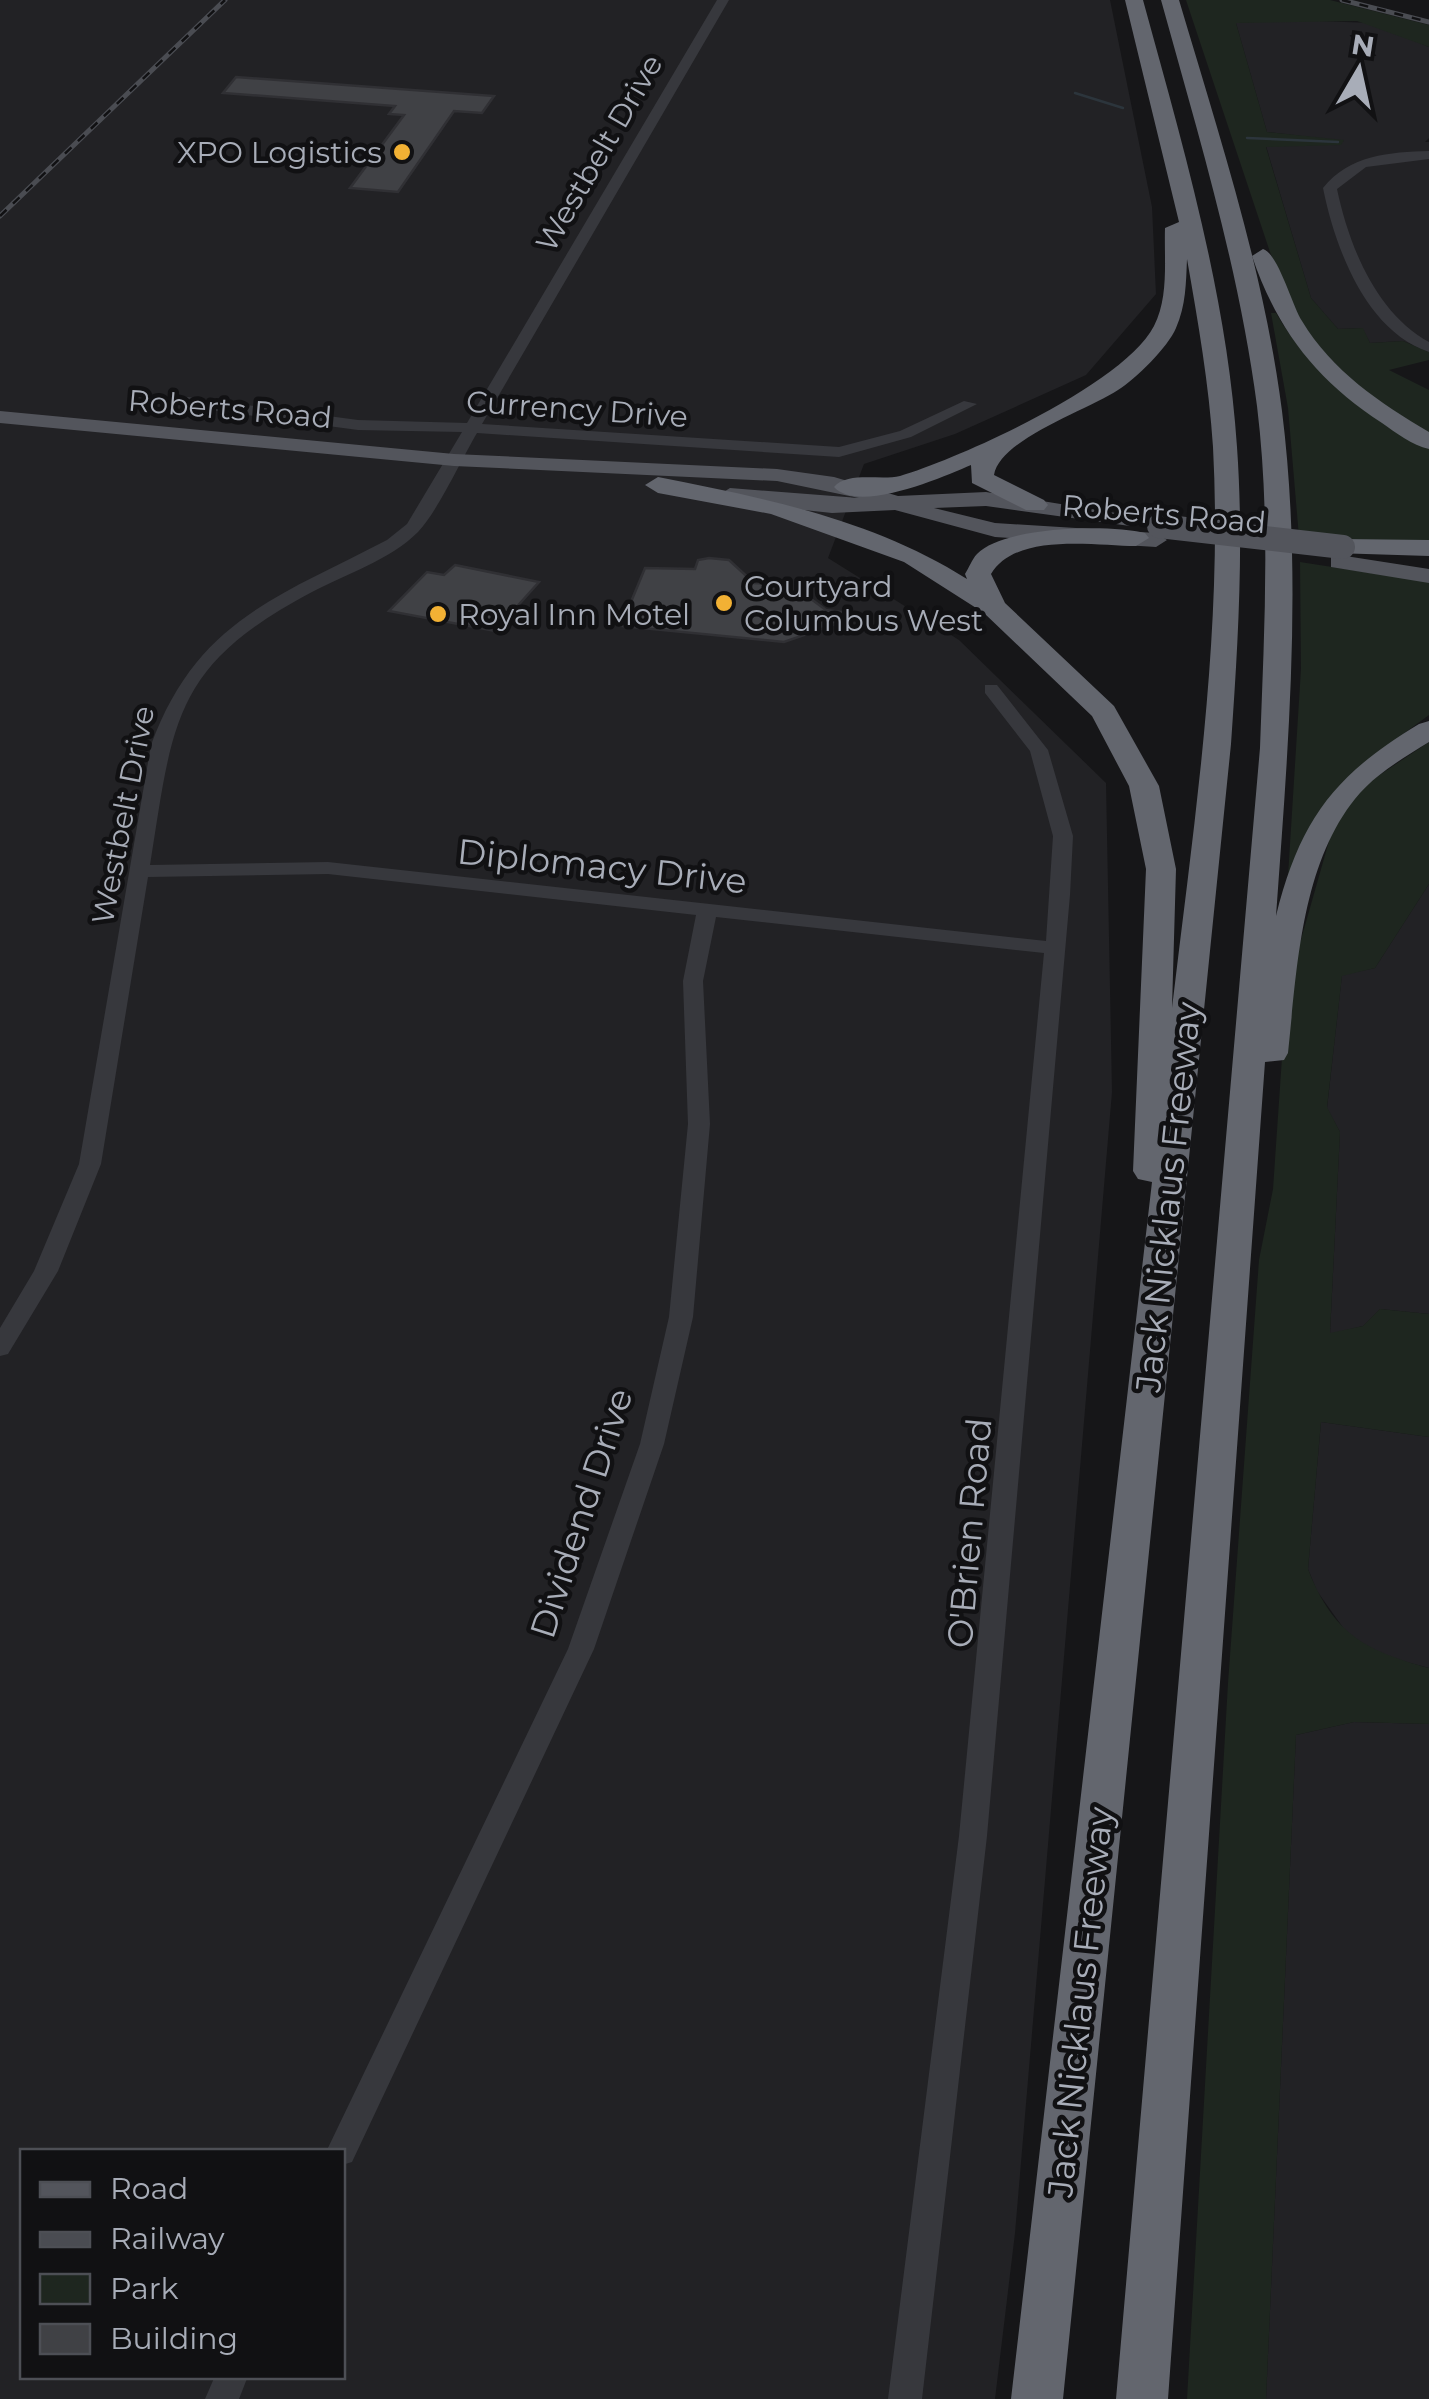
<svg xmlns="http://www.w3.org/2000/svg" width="1429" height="2399" font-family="Montserrat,sans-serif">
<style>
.built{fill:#222225;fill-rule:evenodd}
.green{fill:#1e261f}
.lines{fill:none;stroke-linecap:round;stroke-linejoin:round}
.stream{stroke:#2c353c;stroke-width:2.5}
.building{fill:#404145;stroke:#303034;stroke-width:2.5}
.minor{fill:#37383d;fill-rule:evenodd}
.major{fill:#53555c;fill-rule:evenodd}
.highway{fill:#63666e;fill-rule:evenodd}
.rail-casing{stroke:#4a4c52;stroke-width:5}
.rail{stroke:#111113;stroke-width:2.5;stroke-dasharray:9;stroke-linecap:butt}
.major-bridge{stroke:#53555c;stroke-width:24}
.poi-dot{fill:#f2b134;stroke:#111113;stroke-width:4}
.labels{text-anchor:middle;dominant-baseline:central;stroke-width:9;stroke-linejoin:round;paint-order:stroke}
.far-poi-label{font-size:30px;fill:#a8adb8;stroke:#111113;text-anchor:start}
.far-street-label{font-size:30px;fill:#a8adb8;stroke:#111113}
.street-label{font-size:35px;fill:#a8adb8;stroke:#111113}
</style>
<rect width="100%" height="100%" fill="#161618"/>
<g class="built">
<path d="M0,0H1110L1152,207L1156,294L1086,375L955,434L864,464L828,558L959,640L1106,783L1112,1092L1015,2233L995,2399H0ZM22,2152H342V2376H22Z"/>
<polygon points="1292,20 1372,23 1429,47 1429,138 1425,142 1429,142 1429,352 1403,341 1370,343 1362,328 1338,329 1311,298 1266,146 1344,141 1267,132 1236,23"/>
<polygon points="1429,884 1429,1314 1380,1309 1363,1326 1330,1334 1340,1132 1327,1108 1342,975 1375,968"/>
<polygon points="1321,1422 1429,1437 1429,1668 1380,1655 1349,1636 1317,1591 1308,1569"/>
<polygon points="1354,1722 1429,1724 1429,2399 1266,2399 1296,1735"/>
</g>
<g class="green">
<polygon points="1186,0 1330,0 1429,25 1429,47 1357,21 1236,23 1267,132 1344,140 1341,145 1266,147 1311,298 1338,329 1363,328 1370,343 1403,341 1429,352 1429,360 1389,370 1429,390 1429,433 1364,393 1300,328 1270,252"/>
<path d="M1271,313H1276C1312,377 1369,409 1429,447V544L1299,537L1288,408Z"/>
<polygon points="1300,562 1429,582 1429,715 1369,759 1295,877 1288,876 1301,669"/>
<path d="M1429,742V884L1375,968L1342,976L1327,1107L1340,1132L1330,1333L1363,1326L1380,1309L1429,1314V1437L1321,1422L1308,1569C1333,1634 1366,1651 1429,1668V1724L1354,1722L1296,1735L1266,2399H1187L1228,1683L1259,1260L1273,1189L1283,1043L1298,950L1331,834L1346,807L1369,782Z"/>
</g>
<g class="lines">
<g class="stream">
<polyline points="1075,93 1123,108"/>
<polyline points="1247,138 1338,142"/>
</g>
</g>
<g class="building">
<polygon points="236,77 494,96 482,113 454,111 398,192 350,188 404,115 389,114 395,106 223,93"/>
<polygon points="709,558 729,560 754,583 774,584 772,593 807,596 826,610 842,612 836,624 784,642 621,626 645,568 695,569 698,560"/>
<polygon points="455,565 539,582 495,631 389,611 427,572 444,575"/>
</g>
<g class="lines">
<g class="minor">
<path d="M717,0H729L482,424L839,447L900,431L964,401L977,404L911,437L839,457L477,433C461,460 438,511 418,532C390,560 346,574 312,592C172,666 173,722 150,865L328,862L1046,941L1053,836L1030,751L985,693V685H997L1048,750L1073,836L1070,895L987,1836L922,2399H888L959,1836L1044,953L716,917L703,981L710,1124L693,1317L664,1444L594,1649L352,2162L342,2165V2152H326L568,1649L640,1444L669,1317L688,1124L683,981L696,915L328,874L148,877L101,1164L58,1271L8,1354L0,1356V1328L34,1271L79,1164L151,745C197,620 278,597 387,540L407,524L462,432L358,430L173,405L165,400L173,395L358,420L467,423Z"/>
<path d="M1429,151V159L1366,167L1337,189C1349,246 1376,313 1429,342V352C1366,331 1335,248 1323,188C1349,155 1390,152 1429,151Z"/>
<polygon points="215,2376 248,2376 239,2399 205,2399"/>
</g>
<g class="major">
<polygon points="0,411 454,454 777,469 834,477 898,496 986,492 1122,514 1130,516 1130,526 986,506 934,508 995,523 1156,533 1167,540 1156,547 995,537 895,510 832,513 730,502 719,495 730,488 859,498 777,481 454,466 0,423"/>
<polygon points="1339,555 1429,569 1429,583 1331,567 1331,557"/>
</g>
<g class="highway">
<path d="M1125,0H1143C1183,146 1227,295 1237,447C1244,546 1238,645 1231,744L1063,2399H1011L1152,1182L1138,1179L1133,1171L1146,869L1129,786L1092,716L984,613L904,562L771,514L658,493L645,485L658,477C765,498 874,520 967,579L965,574C969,568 972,559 977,554C1004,526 1109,524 1145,533L1149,538L1136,546C1095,546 1016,532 991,574L1005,603L1114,706L1159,786L1176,869L1172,1008C1194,822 1223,635 1213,447C1209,384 1198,322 1187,259C1186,283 1186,305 1176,328C1168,347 1136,379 1118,390C1088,410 1000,439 994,475L1044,500L1048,505L1044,510H1026L972,483L971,465C943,477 859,514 834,487C848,471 881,481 900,476C963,457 1124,384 1154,326C1169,297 1164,260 1165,228L1179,222Z"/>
<path d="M1161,0H1179C1219,135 1264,271 1282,411C1303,578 1288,749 1276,916C1300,820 1334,775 1419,724L1429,721V742C1405,757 1379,772 1360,793C1301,860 1297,969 1288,1053L1284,1060L1265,1062L1168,2399H1116L1260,748C1264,634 1271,520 1257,406C1239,268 1198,134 1161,0Z"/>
<path d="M1263,249C1278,253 1292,305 1302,321C1332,371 1380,403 1429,432V449C1412,445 1396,433 1382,423C1317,381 1277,330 1252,256Z"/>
<polygon points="1343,539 1429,540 1429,556 1334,553 1330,547 1334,541"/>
</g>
<g class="rail-casing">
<g id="rail">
<polyline points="1342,0 1429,22"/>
<polyline points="0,216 225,0"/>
</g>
</g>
<use href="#rail" class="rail"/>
<polyline class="major-bridge" points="1159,526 1343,547"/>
</g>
<g class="poi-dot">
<circle cx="402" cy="152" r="10"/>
<circle cx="724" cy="603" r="10"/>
<circle cx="438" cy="614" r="10"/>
</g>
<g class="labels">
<g class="far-poi-label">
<text x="382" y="152" text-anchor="end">XPO Logistics</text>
<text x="744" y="586">Courtyard<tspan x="744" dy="34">Columbus West</tspan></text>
<text x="458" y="614">Royal Inn Motel</text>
</g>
<g class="far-street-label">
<text transform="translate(599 153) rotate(-60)">Westbelt Drive</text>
<text transform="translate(230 409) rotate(5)">Roberts Road</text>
<text transform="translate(577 409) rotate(4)">Currency Drive</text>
<text transform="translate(1164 514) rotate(5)">Roberts Road</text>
<text transform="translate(123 815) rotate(-79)">Westbelt Drive</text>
</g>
<g class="street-label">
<text transform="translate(602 866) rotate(6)">Diplomacy Drive</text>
<text transform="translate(1168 1197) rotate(-84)">Jack Nicklaus Freeway</text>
<text transform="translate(581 1513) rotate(-72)">Dividend Drive</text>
<text transform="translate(969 1533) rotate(-85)">O'Brien Road</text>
<text transform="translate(1080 2002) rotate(-84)">Jack Nicklaus Freeway</text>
</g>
</g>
<rect x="20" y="2149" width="325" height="230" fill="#111113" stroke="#4d4f55" stroke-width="2.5"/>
<rect x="40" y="2182" width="50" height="15" fill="#53555c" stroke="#4d4f55" stroke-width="2.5"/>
<text x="110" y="2199" font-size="30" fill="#a8adb8">Road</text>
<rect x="40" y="2232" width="50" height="15" fill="#4a4c52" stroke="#4d4f55" stroke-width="2.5"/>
<text x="110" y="2249" font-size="30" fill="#a8adb8">Railway</text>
<rect x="40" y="2274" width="50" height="30" fill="#1e261f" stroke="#4d4f55" stroke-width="2.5"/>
<text x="110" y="2299" font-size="30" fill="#a8adb8">Park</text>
<rect x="40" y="2324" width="50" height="30" fill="#404145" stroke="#4d4f55" stroke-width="2.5"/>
<text x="110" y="2349" font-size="30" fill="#a8adb8">Building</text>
<g transform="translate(1359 70) rotate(9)" stroke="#111113" stroke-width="8" paint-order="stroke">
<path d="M0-8L18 38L0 25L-18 38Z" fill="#a8adb8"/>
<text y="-15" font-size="28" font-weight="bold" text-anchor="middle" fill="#a8adb8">N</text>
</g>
</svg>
